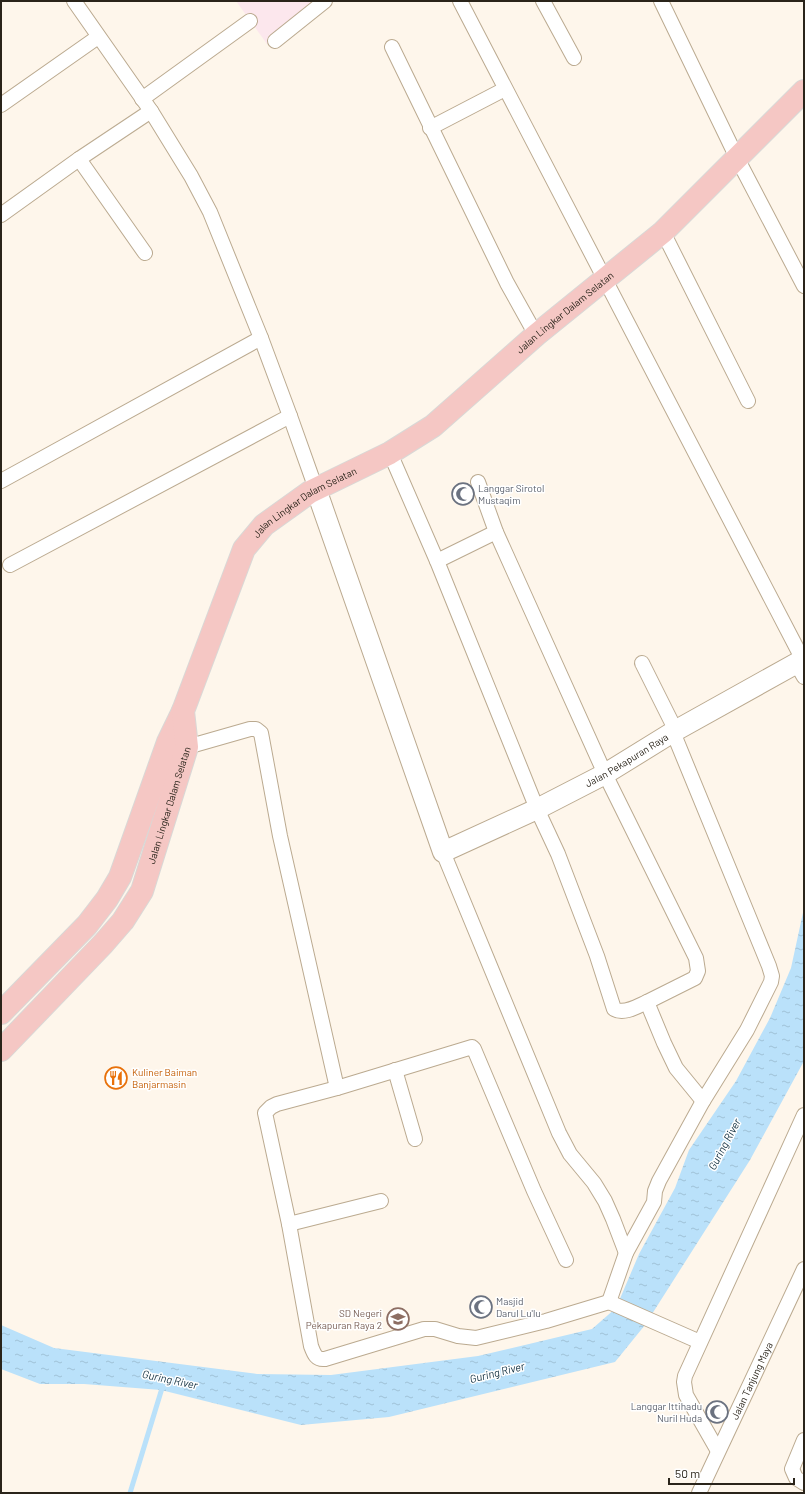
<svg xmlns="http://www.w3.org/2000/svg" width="805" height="1494" font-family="Barlow,sans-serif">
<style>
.education{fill:#fce7ed}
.water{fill:url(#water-ripples)}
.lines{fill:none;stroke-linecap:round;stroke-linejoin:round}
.stream{stroke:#bae1fa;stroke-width:5}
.street-casing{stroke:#bbaa90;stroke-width:16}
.secondary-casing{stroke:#bbaa90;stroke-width:22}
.primary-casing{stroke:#d9d8d6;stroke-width:24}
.street{stroke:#fff;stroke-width:14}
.secondary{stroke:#fff;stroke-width:20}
.primary{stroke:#f5c7c4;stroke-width:22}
.labels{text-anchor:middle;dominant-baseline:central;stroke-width:3;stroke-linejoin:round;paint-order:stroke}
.street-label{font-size:10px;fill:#2a241a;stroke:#fff}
.worship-label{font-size:10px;fill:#5b616d;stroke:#fff;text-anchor:start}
.food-label{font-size:10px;fill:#c56008;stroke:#fff;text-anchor:start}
.education-label{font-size:10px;fill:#785e54;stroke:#fff;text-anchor:end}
.water-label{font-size:11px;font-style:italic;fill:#113041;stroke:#fff}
</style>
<defs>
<pattern id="water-ripples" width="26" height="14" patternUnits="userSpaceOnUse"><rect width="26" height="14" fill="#bae1fa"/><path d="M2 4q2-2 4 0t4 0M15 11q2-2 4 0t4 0" fill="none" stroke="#a0c1d6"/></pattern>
</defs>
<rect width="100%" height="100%" fill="#fef6eb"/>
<polygon class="education" points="236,1 321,1 267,44"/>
<polygon class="water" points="804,908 804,1061 750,1160 645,1325 615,1362 389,1417 301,1425 161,1390 84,1384 40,1384 1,1369 1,1325 54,1348 257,1374 331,1375 478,1356 592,1329 616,1308 639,1254 675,1188 689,1150 736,1081 770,1018 791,968"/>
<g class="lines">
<polyline class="stream" points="130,1493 163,1385"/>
<g class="street-casing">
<g id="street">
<polyline points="74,1 151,111 191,176 210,212 261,338 290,416 316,489"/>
<polyline points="460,1 803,660"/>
<polyline points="543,1 574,58"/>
<polyline points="661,1 737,158 804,286"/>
<polyline points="275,41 325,1"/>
<polyline points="392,47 507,283 536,335"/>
<polyline points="142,99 250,21"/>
<polyline points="1,105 98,37"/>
<polyline points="430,128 505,89"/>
<polyline points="79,159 145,253"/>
<polyline points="1,215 79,159 151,111"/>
<polyline points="663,232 748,401"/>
<path d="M390,453L437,561L537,809L558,854L597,956L614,1009C624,1015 638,1006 647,1002"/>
<polyline points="1,481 261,338"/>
<polyline points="478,482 496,532 605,774 696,958 698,971 695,978 647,1002 664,1043 676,1068 703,1101"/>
<polyline points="437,561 496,532"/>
<polyline points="10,565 290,416"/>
<polyline points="642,663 676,731"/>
<polyline points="796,663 804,677"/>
<polyline points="187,747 250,729 256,729 261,733 280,836 337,1088"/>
<polyline points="443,852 559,1133 570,1154 594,1183 605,1201 613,1219 626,1253"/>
<polyline points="395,1070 415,1139"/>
<polyline points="289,1224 381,1201"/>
<path d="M566,1260L534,1191L474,1049L472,1047L337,1088L277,1104L271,1107L265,1113L289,1224L311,1346C314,1354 316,1360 325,1359L424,1329H435L458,1336L476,1338L546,1321L609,1302L700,1342"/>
<polyline points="609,1302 626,1253 654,1202 655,1191 659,1181 703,1101 747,1030 771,982 772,976 769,966 673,732"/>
<polyline points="804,1440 792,1469 796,1478 804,1483"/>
<polyline points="718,1451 686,1395 684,1382 685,1376 804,1115"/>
<path id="s1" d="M699,1493L804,1269"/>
</g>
</g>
<g class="secondary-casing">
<g id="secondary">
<path id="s2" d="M316,489L443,852L537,809L605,774L673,732L804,659"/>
</g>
</g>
<g class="primary-casing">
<g id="primary">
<polyline points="1,1013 87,925 107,899 120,877 168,742 183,711"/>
<path id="s3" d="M1,1050L103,944L123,921L142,891L187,747L183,711L244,549L264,525L310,492L390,453L433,426L536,335L663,232L804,91"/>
</g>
</g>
<use href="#street" class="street"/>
<use href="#secondary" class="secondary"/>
<use href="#primary" class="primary"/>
</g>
<defs>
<g id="mosque-ring" transform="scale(1.15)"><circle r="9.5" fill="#fff" stroke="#6b7280" stroke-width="1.5"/><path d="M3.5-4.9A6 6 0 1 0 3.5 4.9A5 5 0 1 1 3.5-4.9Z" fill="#6b7280"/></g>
<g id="restaurant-ring" transform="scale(1.15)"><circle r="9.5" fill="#fff" stroke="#e8710a" stroke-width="1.5"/><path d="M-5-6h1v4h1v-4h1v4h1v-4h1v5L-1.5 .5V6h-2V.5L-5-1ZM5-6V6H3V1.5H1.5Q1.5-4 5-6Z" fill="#e8710a"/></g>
<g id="school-ring" transform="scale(1.15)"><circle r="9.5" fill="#fff" stroke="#8d6e63" stroke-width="1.5"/><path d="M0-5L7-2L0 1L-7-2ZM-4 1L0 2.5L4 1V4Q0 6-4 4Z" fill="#8d6e63"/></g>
</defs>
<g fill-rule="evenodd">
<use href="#mosque-ring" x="463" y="494"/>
<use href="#restaurant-ring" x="116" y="1078"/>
<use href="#mosque-ring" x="481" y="1307"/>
<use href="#school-ring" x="398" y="1319"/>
<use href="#mosque-ring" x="717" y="1412"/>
</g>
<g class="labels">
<g class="street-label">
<text stroke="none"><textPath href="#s3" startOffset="975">Jalan Lingkar Dalam Selatan</textPath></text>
<text stroke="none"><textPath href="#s3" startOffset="651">Jalan Lingkar Dalam Selatan</textPath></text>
<text stroke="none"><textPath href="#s2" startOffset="590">Jalan Pekapuran Raya</textPath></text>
<text stroke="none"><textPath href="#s3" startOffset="303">Jalan Lingkar Dalam Selatan</textPath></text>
<text stroke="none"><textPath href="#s1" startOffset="124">Jalan Tanjung Maya</textPath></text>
</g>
<g class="worship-label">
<text x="478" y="488">Langgar Sirotol<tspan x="478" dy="12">Mustaqim</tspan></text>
<text x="496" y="1301">Masjid<tspan x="496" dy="12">Darul Lu'lu</tspan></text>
<text x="702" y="1406" text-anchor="end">Langgar Ittihadu<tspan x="702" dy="12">Nuril Huda</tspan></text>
</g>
<g class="food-label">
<text x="132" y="1072">Kuliner Baiman<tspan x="132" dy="12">Banjarmasin</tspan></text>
</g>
<g class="education-label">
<text x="382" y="1313">SD Negeri<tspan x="382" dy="12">Pekapuran Raya 2</tspan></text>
</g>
<g class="water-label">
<text transform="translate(724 1144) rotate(-62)">Guring River</text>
<text transform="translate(497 1372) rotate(-14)">Guring River</text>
<text transform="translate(170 1379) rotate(12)">Guring River</text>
</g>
</g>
<rect width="805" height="1494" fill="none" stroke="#2a241a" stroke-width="4"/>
<path d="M669 1478v6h125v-6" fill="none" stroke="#2a241a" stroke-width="2"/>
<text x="675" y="1478" font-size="12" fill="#2a241a" stroke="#ffffff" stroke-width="3" paint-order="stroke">50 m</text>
</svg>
